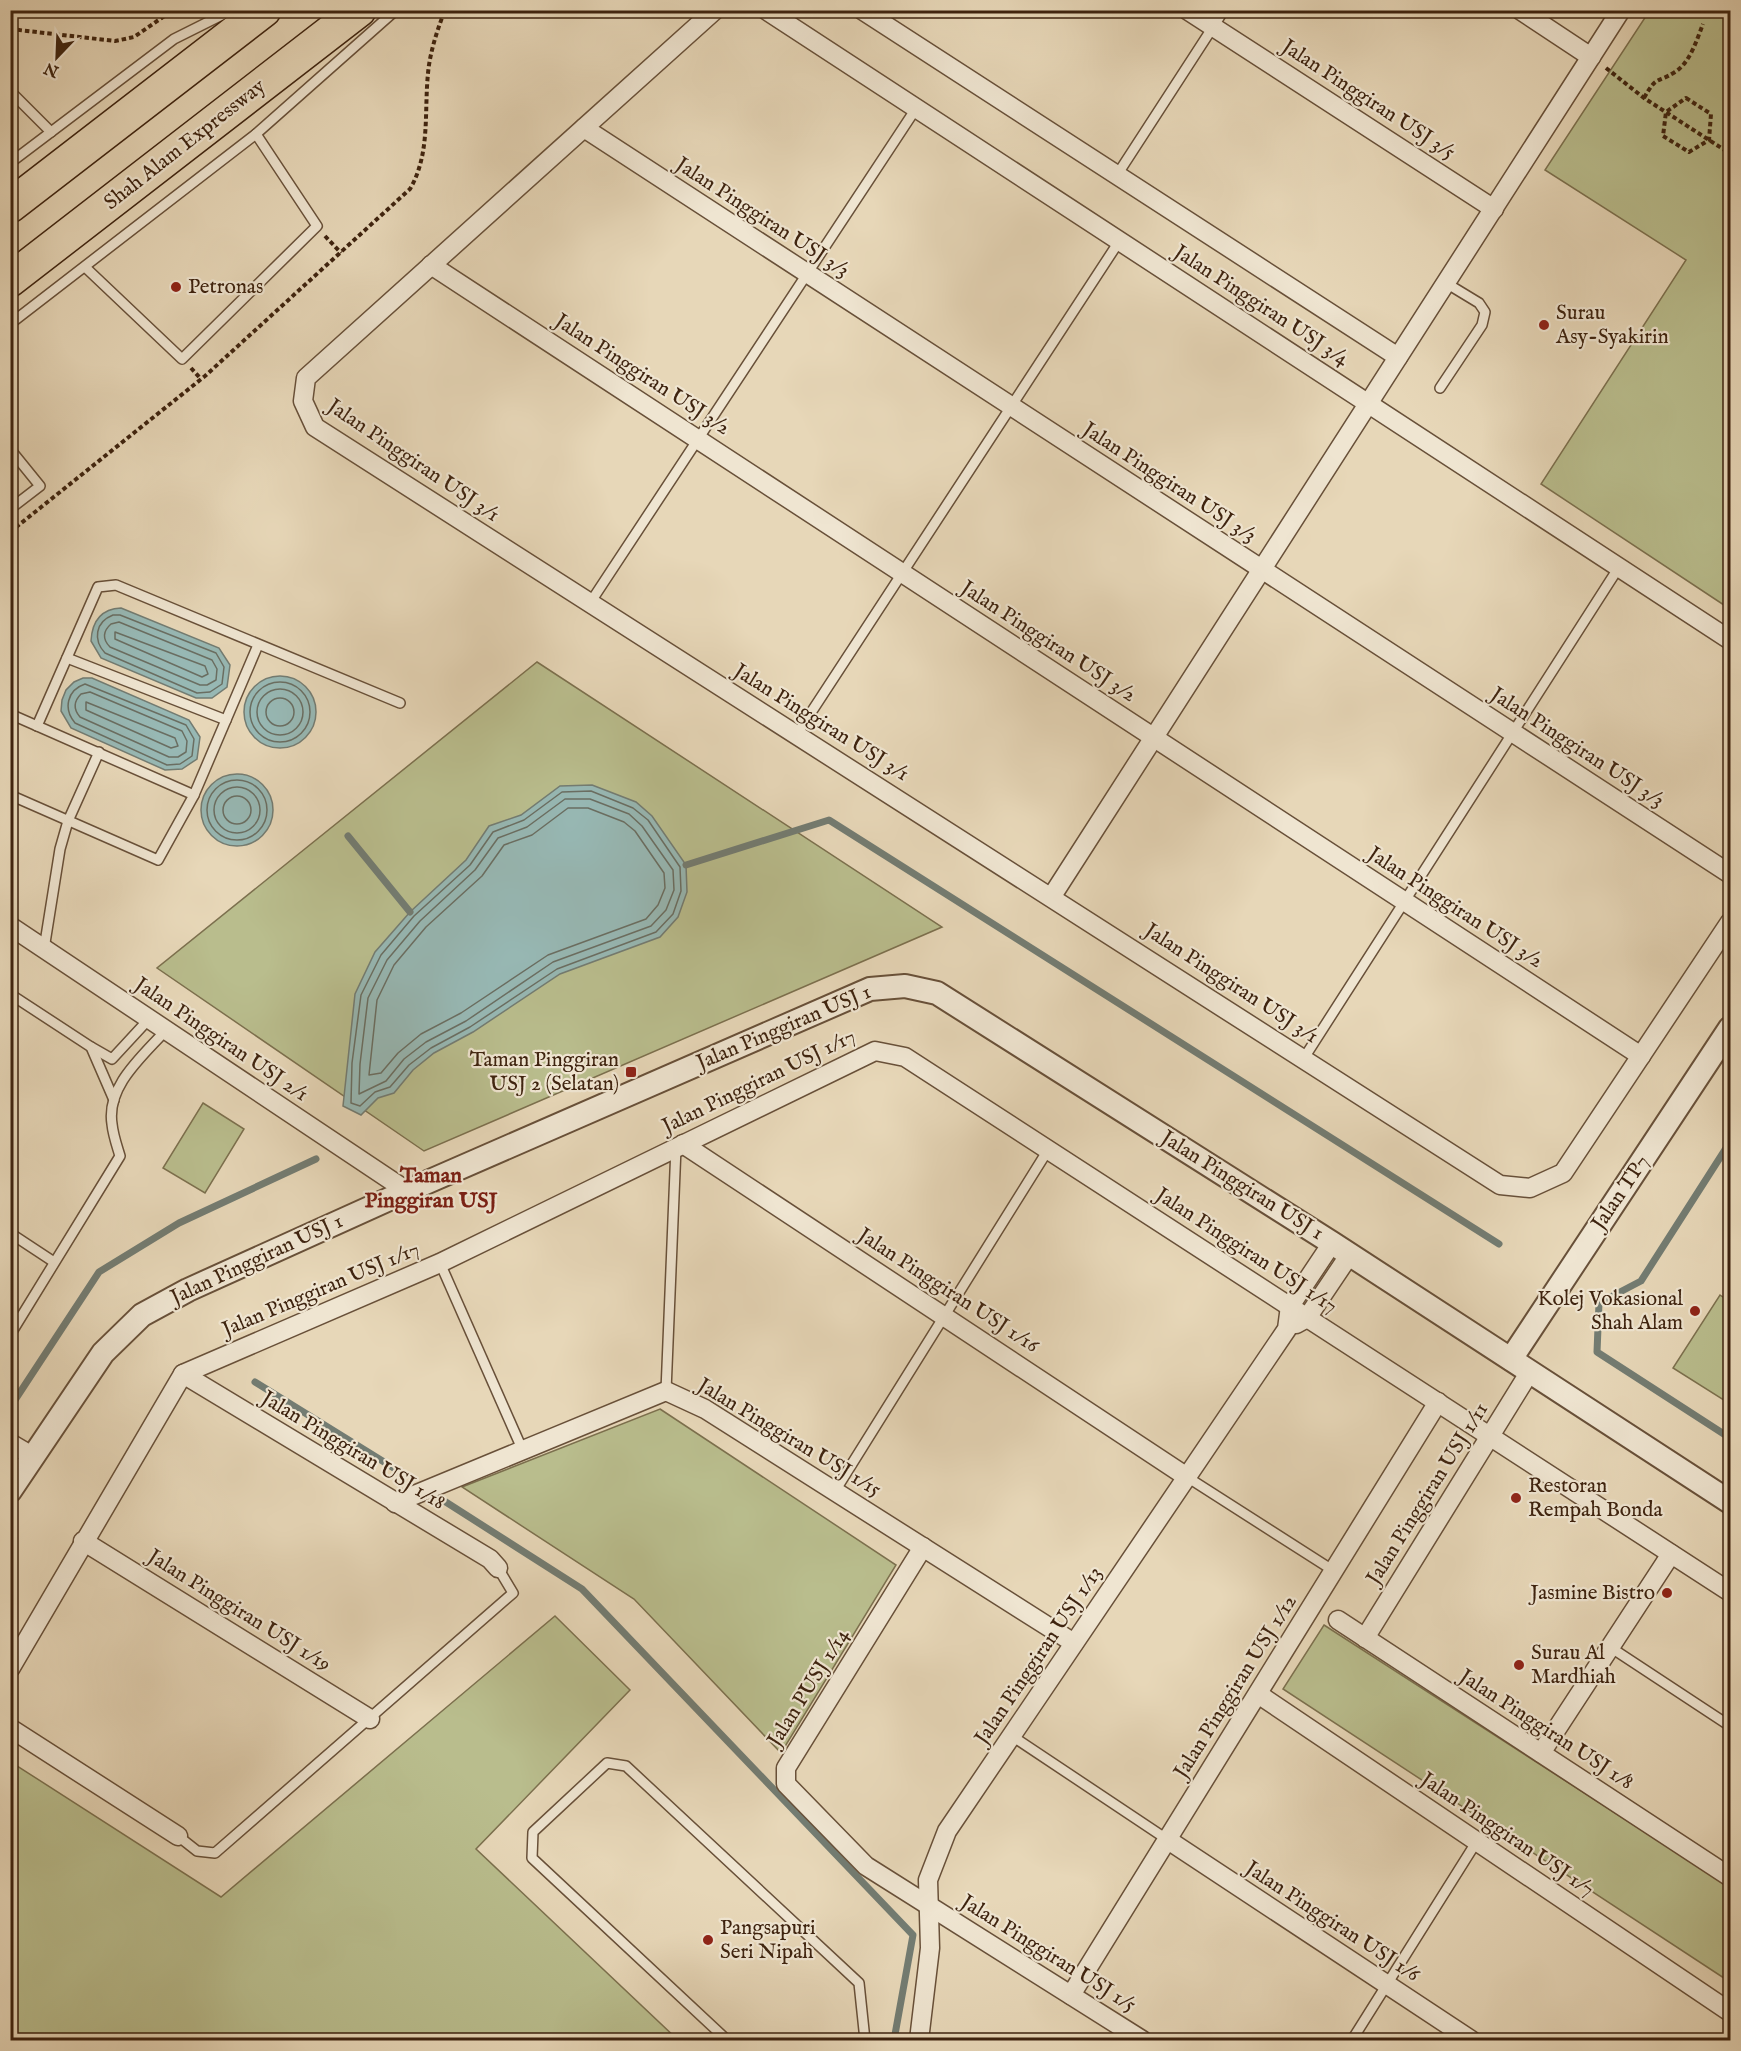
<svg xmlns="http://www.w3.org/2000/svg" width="1741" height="2051" font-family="'IM FELL English',serif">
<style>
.green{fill:#b9bd8d;stroke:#7c704e;stroke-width:1.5}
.water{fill:#97b8b4;stroke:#737c72;stroke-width:1.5}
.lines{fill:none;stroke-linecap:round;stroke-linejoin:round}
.shore{stroke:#6a6e62;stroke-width:1.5}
.stream{stroke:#737c72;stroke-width:7}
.service-casing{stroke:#685039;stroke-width:12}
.minor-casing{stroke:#685039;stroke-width:21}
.tertiary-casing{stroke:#685039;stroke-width:26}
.motorway-casing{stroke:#3e230f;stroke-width:36}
.path{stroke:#3e230f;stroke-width:4;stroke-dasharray:4.5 3;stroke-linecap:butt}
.service{stroke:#efe5d1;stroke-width:9}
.minor{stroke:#efe5d1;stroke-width:18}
.tertiary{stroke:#efe5d1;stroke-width:22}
.motorway{stroke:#e7d7b8;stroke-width:33}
.poi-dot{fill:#8f2418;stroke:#efe5d1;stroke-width:2}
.labels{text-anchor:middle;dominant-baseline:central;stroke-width:4.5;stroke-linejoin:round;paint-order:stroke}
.street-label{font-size:21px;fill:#3e230f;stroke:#efe5d1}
.poi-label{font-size:21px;fill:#3e230f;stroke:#efe5d1;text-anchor:start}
.neighbourhood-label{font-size:22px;font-weight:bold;fill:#7a1f14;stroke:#efe5d1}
</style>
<rect width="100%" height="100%" fill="#e7d7b8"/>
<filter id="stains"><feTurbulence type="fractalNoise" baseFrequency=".00333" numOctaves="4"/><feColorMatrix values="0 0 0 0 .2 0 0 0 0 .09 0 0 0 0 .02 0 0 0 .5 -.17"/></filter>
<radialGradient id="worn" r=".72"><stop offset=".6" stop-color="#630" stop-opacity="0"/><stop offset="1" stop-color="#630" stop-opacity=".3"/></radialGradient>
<g class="green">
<polygon points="1650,10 1730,11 1730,609 1541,484 1686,260 1545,170"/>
<polygon points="537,662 942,927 424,1151 157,968"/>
<polygon points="203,1103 244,1129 205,1193 163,1168"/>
<polygon points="1720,1295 1730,1302 1730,1404 1673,1368"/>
<polygon points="660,1409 896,1565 781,1753 634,1599 462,1487"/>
<polygon points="555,1616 630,1690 476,1849 678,2040 11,2040 11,1762 221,1897"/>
<polygon points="1324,1625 1730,1887 1730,1982 1283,1689"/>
</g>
<g class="water">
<path d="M121,608L219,648L230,665L227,687L212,698H196L101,658L91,641C92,622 100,609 121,608Z"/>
<circle cx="280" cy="712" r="36"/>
<polygon points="83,678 92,678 189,720 200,737 197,759 182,769 165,770 71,728 61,711 62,700 66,690 74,682"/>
<circle cx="237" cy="810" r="36"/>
<polygon points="592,785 636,802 652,816 686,865 687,892 678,917 660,937 560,974 473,1032 434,1053 413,1070 394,1093 378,1098 361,1115 343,1106 355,994 375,952 410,912 466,860 489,826 521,815 560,786"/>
</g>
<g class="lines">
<g class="shore">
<path d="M113,615H120L216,653L224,667L222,684L210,692L197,693L105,653C93,640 95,622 113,615Z"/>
<path d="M119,622L212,660L217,669L216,680L207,685H200L110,647C102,639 103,631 111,624Z"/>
<polygon points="115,632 205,666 208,674 202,677 115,639"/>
<circle cx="280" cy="712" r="30"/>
<path d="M85,684L186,725L194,739L192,756L180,764L167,765L75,723C63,709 67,690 85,684Z"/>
<circle cx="280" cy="712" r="23"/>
<path d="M90,692L182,731L187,741L186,752L178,757H169L80,717C73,709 74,701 81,694Z"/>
<circle cx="280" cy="712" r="14"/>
<polygon points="86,702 175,738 178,746 171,748 86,710"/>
<circle cx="237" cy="810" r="30"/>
<circle cx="237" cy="810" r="23"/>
<polygon points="562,792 591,791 633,808 648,820 680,867 681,891 673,914 656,932 557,969 470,1027 431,1048 409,1065 390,1087 375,1092 360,1106 351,1103 352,1063 361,995 381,955 414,916 470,865 493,832 524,820"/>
<circle cx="237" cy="810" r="14"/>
<polygon points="565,799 590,799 629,814 642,826 673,870 674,890 666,910 651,926 553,962 466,1021 426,1042 404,1059 386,1081 359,1094 360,1064 368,998 387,960 420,921 475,870 498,838 527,827"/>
<polygon points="568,808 588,808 624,822 635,831 664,873 665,888 658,905 646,919 548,955 461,1013 421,1034 398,1053 381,1073 369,1075 377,1000 394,965 426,927 482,876 504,845 532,835"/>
</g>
<g class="stream">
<polyline points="348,836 410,912"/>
<polyline points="686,865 829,820 1499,1244"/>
<polyline points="1730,1142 1641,1281 1599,1303 1597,1352 1730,1438"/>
<polyline points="255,1382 397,1470"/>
<polyline points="13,1403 99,1272 179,1223 316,1159"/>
<polyline points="438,1497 582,1589 913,1935 894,2040"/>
</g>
<g class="service-casing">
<g id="service">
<polyline points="10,91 51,132"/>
<polyline points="10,163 174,39 232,10"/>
<polyline points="1117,175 1224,10"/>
<polyline points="85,267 182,359 317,226 256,134"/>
<polyline points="10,324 256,134 396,10"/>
<polyline points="1440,388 1482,325 1485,312 1479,303 1446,283"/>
<polyline points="10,449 40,486 10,509"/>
<polyline points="590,603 917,107"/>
<polyline points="67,658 226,720"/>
<polyline points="10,714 194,795"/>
<polyline points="37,726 98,587 116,585 400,703"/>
<polyline points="797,734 1120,240"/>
<polyline points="10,795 158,860 194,795 258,645"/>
<polyline points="44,949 60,849 68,821 99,752"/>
<polyline points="10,994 91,1047 114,1100"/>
<polyline points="91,1047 112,1059 149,1019"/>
<polyline points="1304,1058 1619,567"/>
<polyline points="10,1233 54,1262"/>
<polyline points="440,1263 523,1451"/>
<path d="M10,1335L120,1156C117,1146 113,1135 112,1124C106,1086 143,1056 166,1030"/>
<polyline points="666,1391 676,1147"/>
<polyline points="1187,1477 1334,1571"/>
<polyline points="835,1491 1048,1150"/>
<polyline points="1610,1647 1730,1726"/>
<polyline points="1012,1736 1168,1840"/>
<polyline points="178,1836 197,1851 215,1853 513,1593 498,1568"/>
<polyline points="727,2040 532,1858 533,1832 607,1763 626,1766 859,1983 865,2040"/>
<polyline points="1352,2040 1477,1841"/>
</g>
</g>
<g class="minor-casing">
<g id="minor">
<polyline points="715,10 306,378 303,401 315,427 1500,1185 1530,1188 1563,1173 1730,922"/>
<polyline points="766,10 1730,640"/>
<polyline points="862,10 1398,357"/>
<polyline points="1187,10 1494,209"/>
<polyline points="1520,10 1591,57"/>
<polyline points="584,128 1730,874"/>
<polyline points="431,265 1641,1056"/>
<polyline points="1052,896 1621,10"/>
<polyline points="10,926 407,1191"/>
<polyline points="683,1144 1187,1477"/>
<polyline points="1296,1324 1307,1318 1350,1254"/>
<polyline points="183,1374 490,1559 498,1568"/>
<polyline points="10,1443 32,1456"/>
<polyline points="395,1503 666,1391 705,1409 1074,1643"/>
<polyline points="83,1541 370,1719"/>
<polyline points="923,1547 786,1768 786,1784 866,1866 1142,2040"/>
<polyline points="1338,1620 1730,1877"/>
<polyline points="1365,1638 1529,1373"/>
<polyline points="10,1669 183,1374 440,1263 875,1051 905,1057 1730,1592"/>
<polyline points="1258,1694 1730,2012"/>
<polyline points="10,1728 178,1836"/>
<polyline points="1541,1753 1671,1554"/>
<polyline points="1168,1840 1471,2040"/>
<polyline points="1071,1995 1438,1402"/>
<polyline points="919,2040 930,1948 928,1880 947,1831 1287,1329 1290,1306 1332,1243"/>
</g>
</g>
<g class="tertiary-casing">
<g id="tertiary">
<polyline points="1511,1359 1730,1028"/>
<polyline points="10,1491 103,1353 142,1315 188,1290 407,1191 870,989 905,986 937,993 1332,1243 1730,1502"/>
</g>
</g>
<g class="motorway-casing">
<g id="motorway">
<polyline points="10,206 264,10"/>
<polyline points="10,280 359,10"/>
</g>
</g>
<g class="path">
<polyline points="10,29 115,41 134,37 173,10"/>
<polyline points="1606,68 1644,98 1726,151 1730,144"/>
<path d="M1644,98C1657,75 1656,84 1675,72C1690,63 1697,39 1703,24"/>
<polygon points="1686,98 1711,114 1709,140 1689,152 1663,136 1666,112"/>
<polyline points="325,236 341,253"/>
<polyline points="191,368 201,379"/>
<path d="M10,532L205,376L410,189C432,151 423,107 429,65C432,46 438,28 445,10"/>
</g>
<use href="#service" class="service"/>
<use href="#minor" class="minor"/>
<use href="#tertiary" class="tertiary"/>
<use href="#motorway" class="motorway"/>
</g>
<g class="poi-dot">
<circle cx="176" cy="287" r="6"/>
<circle cx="1544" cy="325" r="6"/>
<rect x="625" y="1066" width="12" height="12" rx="3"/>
<circle cx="1695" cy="1311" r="6"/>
<circle cx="1516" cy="1498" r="6"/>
<circle cx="1667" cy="1593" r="6"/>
<circle cx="1519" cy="1665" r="6"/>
<circle cx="708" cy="1940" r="6"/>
</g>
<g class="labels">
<g class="street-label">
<text transform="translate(1368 100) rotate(33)">Jalan Pinggiran USJ 3/5</text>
<text transform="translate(185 145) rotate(-38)">Shah Alam Expressway</text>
<text transform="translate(762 218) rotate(33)">Jalan Pinggiran USJ 3/3</text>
<text transform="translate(1261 306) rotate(33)">Jalan Pinggiran USJ 3/4</text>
<text transform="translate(642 375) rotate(33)">Jalan Pinggiran USJ 3/2</text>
<text transform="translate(413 461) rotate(34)">Jalan Pinggiran USJ 3/1</text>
<text transform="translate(1169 483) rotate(33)">Jalan Pinggiran USJ 3/3</text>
<text transform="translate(1048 642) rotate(33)">Jalan Pinggiran USJ 3/2</text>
<text transform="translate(821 723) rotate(32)">Jalan Pinggiran USJ 3/1</text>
<text transform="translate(1577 748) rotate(33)">Jalan Pinggiran USJ 3/3</text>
<text transform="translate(1455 908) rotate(33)">Jalan Pinggiran USJ 3/2</text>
<text transform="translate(1231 984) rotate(33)">Jalan Pinggiran USJ 3/1</text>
<text transform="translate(784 1028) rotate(-23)">Jalan Pinggiran USJ 1</text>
<text transform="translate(221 1040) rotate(34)">Jalan Pinggiran USJ 2/1</text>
<text transform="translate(759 1082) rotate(-26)">Jalan Pinggiran USJ 1/17</text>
<text transform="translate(1242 1186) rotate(32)">Jalan Pinggiran USJ 1</text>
<text transform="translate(1621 1193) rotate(-56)">Jalan TP7</text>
<text transform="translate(1246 1251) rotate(33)">Jalan Pinggiran USJ 1/17</text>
<text transform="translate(257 1260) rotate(-25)">Jalan Pinggiran USJ 1</text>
<text transform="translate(321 1290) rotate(-23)">Jalan Pinggiran USJ 1/17</text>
<text transform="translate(948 1291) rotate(33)">Jalan Pinggiran USJ 1/16</text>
<text transform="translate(789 1438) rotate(31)">Jalan Pinggiran USJ 1/15</text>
<text transform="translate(353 1451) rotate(31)">Jalan Pinggiran USJ 1/18</text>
<text transform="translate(1428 1494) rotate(-58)">Jalan Pinggiran USJ 1/11</text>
<text transform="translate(239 1611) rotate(32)">Jalan Pinggiran USJ 1/19</text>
<text transform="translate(1039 1656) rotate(-56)">Jalan Pinggiran USJ 1/13</text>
<text transform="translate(1236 1687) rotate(-58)">Jalan Pinggiran USJ 1/12</text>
<text transform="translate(809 1688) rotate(-58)">Jalan PUSJ 1/14</text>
<text transform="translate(1546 1730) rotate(33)">Jalan Pinggiran USJ 1/8</text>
<text transform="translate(1507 1835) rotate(34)">Jalan Pinggiran USJ 1/7</text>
<text transform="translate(1332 1922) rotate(33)">Jalan Pinggiran USJ 1/6</text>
<text transform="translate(1048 1954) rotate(32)">Jalan Pinggiran USJ 1/5</text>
</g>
<g class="poi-label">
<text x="188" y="287">Petronas</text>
<text x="1556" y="313">Surau<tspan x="1556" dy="24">Asy-Syakirin</tspan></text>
<text x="619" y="1060" text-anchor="end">Taman Pinggiran<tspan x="619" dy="24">USJ 2 (Selatan)</tspan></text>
<text x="1683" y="1299" text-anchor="end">Kolej Vokasional<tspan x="1683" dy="24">Shah Alam</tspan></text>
<text x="1528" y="1486">Restoran<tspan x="1528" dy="24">Rempah Bonda</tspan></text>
<text x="1655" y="1593" text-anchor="end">Jasmine Bistro</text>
<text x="1531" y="1653">Surau Al<tspan x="1531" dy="24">Mardhiah</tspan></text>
<text x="720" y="1928">Pangsapuri<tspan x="720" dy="24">Seri Nipah</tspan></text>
</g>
<g class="neighbourhood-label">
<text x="431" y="1176">Taman<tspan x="431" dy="25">Pinggiran USJ</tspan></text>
</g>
</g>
<rect width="1741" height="2051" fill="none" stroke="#e7d7b8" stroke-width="36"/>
<rect x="12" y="12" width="1717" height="2027" fill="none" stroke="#3e230f" stroke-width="3"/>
<rect x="18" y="18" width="1705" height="2015" fill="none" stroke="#3e230f" stroke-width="1.5"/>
<g transform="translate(57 57) rotate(203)" stroke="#efe5d1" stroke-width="4.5" paint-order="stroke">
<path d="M0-4.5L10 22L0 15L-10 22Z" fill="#3e230f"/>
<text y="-9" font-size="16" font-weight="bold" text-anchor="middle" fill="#3e230f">N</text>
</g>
<rect width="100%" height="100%" filter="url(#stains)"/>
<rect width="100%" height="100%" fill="url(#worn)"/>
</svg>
